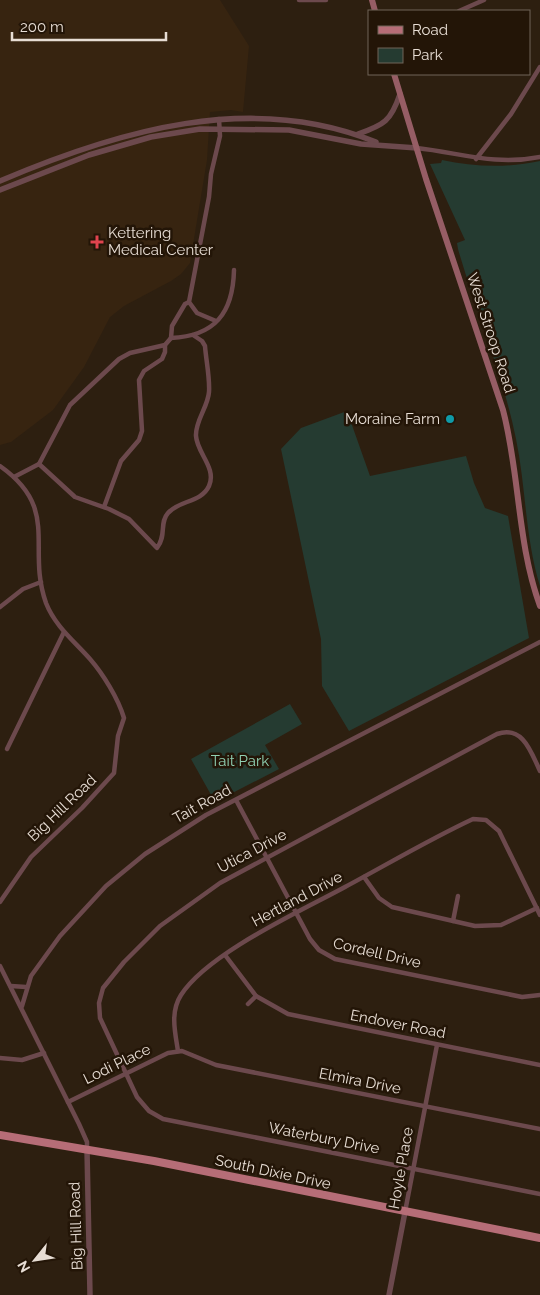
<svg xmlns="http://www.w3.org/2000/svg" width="540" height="1295" font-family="Raleway,sans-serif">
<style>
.built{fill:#372410}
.green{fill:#253b31}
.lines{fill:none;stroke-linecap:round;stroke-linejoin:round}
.minor{stroke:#6c494d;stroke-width:4.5}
.tertiary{stroke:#6c494d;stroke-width:5.5}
.secondary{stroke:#965d65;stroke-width:6}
.primary{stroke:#b66d77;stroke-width:8}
.health-dot{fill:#e0444e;stroke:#231507;stroke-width:2}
.culture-dot{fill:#0f9aa8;stroke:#231507;stroke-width:2}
.labels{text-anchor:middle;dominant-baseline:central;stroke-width:5;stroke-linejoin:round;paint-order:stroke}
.poi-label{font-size:15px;fill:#e7ddd4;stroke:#231507;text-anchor:start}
.street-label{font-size:15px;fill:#e7ddd4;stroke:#231507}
.park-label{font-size:15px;fill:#90d1b3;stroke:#231507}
</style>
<rect width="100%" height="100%" fill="#2d1f10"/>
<polygon class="built" points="0,0 220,0 249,46 243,112 231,110 210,112 207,160 190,263 181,274 171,281 124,306 110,317 84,367 53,410 11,442 0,445"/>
<g class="green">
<path d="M442,160C474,167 508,168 540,161V586C525,538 526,487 516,439C503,374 476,312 458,249L457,243L465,240L430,164L441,163Z"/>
<polygon points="347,411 370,476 466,456 474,483 485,508 508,516 529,638 349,731 322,686 321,639 281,449 301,428"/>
<polygon points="290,704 302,724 265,745 279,769 215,802 191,759"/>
</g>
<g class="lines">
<g class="minor">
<polyline points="299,0 326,0"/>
<polyline points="459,11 484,0"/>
<path d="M417,148C461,153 495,166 540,157"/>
<polyline points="476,159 511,114 540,67"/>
<polyline points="216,321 197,313 189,302 209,197 211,174 220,136 219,119"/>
<path d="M171,338C215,336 233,313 234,270"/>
<polyline points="171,338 172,326 185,304 189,302"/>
<path d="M39,464L75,497L109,509L129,519L157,548C167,535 159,523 168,513C179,500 201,503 209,486C217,468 197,453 196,436C195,421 208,407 209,392C210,378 206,360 205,346L202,341L193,335"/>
<path d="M0,466C61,509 26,547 46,603C55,626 74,641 90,659C103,674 118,698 124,718L118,736L114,773L82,808L31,857L0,902"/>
<polyline points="14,477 39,464 70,405 119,359 130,353 165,345"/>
<polyline points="104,507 121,461 139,440 142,431 139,380 144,371 162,359 165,352 165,345 171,338"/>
<polyline points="0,607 23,589 41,582"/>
<polyline points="7,749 64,632"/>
<path d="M540,771C531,752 523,725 497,734L220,883L160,926L124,962L103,988L99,1003L100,1018L137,1097L149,1111L163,1119L540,1194"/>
<polyline points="236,800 310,939 319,950 335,959 522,997 540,995"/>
<polyline points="364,877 379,898 392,907 475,926 501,925 537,908"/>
<polyline points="453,921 458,896"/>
<polyline points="225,955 256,996 288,1014 540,1065"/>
<polyline points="0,966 79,1124 87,1142 87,1150"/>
<polyline points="11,986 26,987"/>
<polyline points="248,1004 256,996"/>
<polyline points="22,1006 31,976 60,936 106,886 145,854 206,815 540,642"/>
<path d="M178,1051C175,1032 170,1012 181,995C208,953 301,911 345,887C388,864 430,839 473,819L486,820L499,831L540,915"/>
<polyline points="0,1058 22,1060 44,1053"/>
<polyline points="68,1102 168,1053 182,1051 216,1065 540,1129"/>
<polyline points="405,1212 437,1045"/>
</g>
<g class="tertiary">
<path d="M358,134C384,125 391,121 400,94"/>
<path d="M0,181C117,131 251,91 376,142"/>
<polyline points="0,190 89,155 151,137 200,129 289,130 361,144 417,148"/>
<polyline points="87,1150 90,1295"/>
<polyline points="389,1295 405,1212"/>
</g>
<g class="secondary">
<polyline points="372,0 375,11"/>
<path d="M394,74L426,179L503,410C520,475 517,543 540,606"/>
</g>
<polyline class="primary" points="0,1135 154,1161 540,1238"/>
</g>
<path class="health-dot" d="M94.5 234.5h5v5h5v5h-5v5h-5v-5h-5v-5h5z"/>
<circle class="culture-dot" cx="450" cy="419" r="5"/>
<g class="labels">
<g class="poi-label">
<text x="108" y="233">Kettering<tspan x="108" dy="17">Medical Center</tspan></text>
<text x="440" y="419" text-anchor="end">Moraine Farm</text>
</g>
<g class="street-label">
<text transform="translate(491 333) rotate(72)">West Stroop Road</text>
<text transform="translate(202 804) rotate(-29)">Tait Road</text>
<text transform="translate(62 808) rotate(-44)">Big Hill Road</text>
<text transform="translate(252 851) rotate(-28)">Utica Drive</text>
<text transform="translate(297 899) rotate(-28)">Hertland Drive</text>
<text transform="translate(377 953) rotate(13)">Cordell Drive</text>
<text transform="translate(398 1024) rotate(11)">Endover Road</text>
<text transform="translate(117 1064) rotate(-26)">Lodi Place</text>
<text transform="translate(360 1081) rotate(11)">Elmira Drive</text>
<text transform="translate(324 1138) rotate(11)">Waterbury Drive</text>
<text transform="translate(401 1168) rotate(-80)">Hoyle Place</text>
<text transform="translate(273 1172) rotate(12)">South Dixie Drive</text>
<text transform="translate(76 1226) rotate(-92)">Big Hill Road</text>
</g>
<g class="park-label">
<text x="240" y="761">Tait Park</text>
</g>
</g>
<rect x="368" y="10" width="162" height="65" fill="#231507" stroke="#716559"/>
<rect x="378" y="26" width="25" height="8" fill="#b66d77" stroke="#716559"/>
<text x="412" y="35" font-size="15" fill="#e7ddd4">Road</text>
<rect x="378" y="48" width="25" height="15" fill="#253b31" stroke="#716559"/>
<text x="412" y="60" font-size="15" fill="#e7ddd4">Park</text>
<g transform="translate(35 1260) rotate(240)" stroke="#231507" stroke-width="4" paint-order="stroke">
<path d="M0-4L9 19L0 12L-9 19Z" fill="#e7ddd4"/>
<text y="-8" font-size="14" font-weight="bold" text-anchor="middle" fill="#e7ddd4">N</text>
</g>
<path d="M12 32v8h154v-8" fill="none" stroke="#e7ddd4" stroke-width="2.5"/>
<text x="20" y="32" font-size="15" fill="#e7ddd4" stroke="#231507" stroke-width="4" paint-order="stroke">200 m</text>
</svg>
